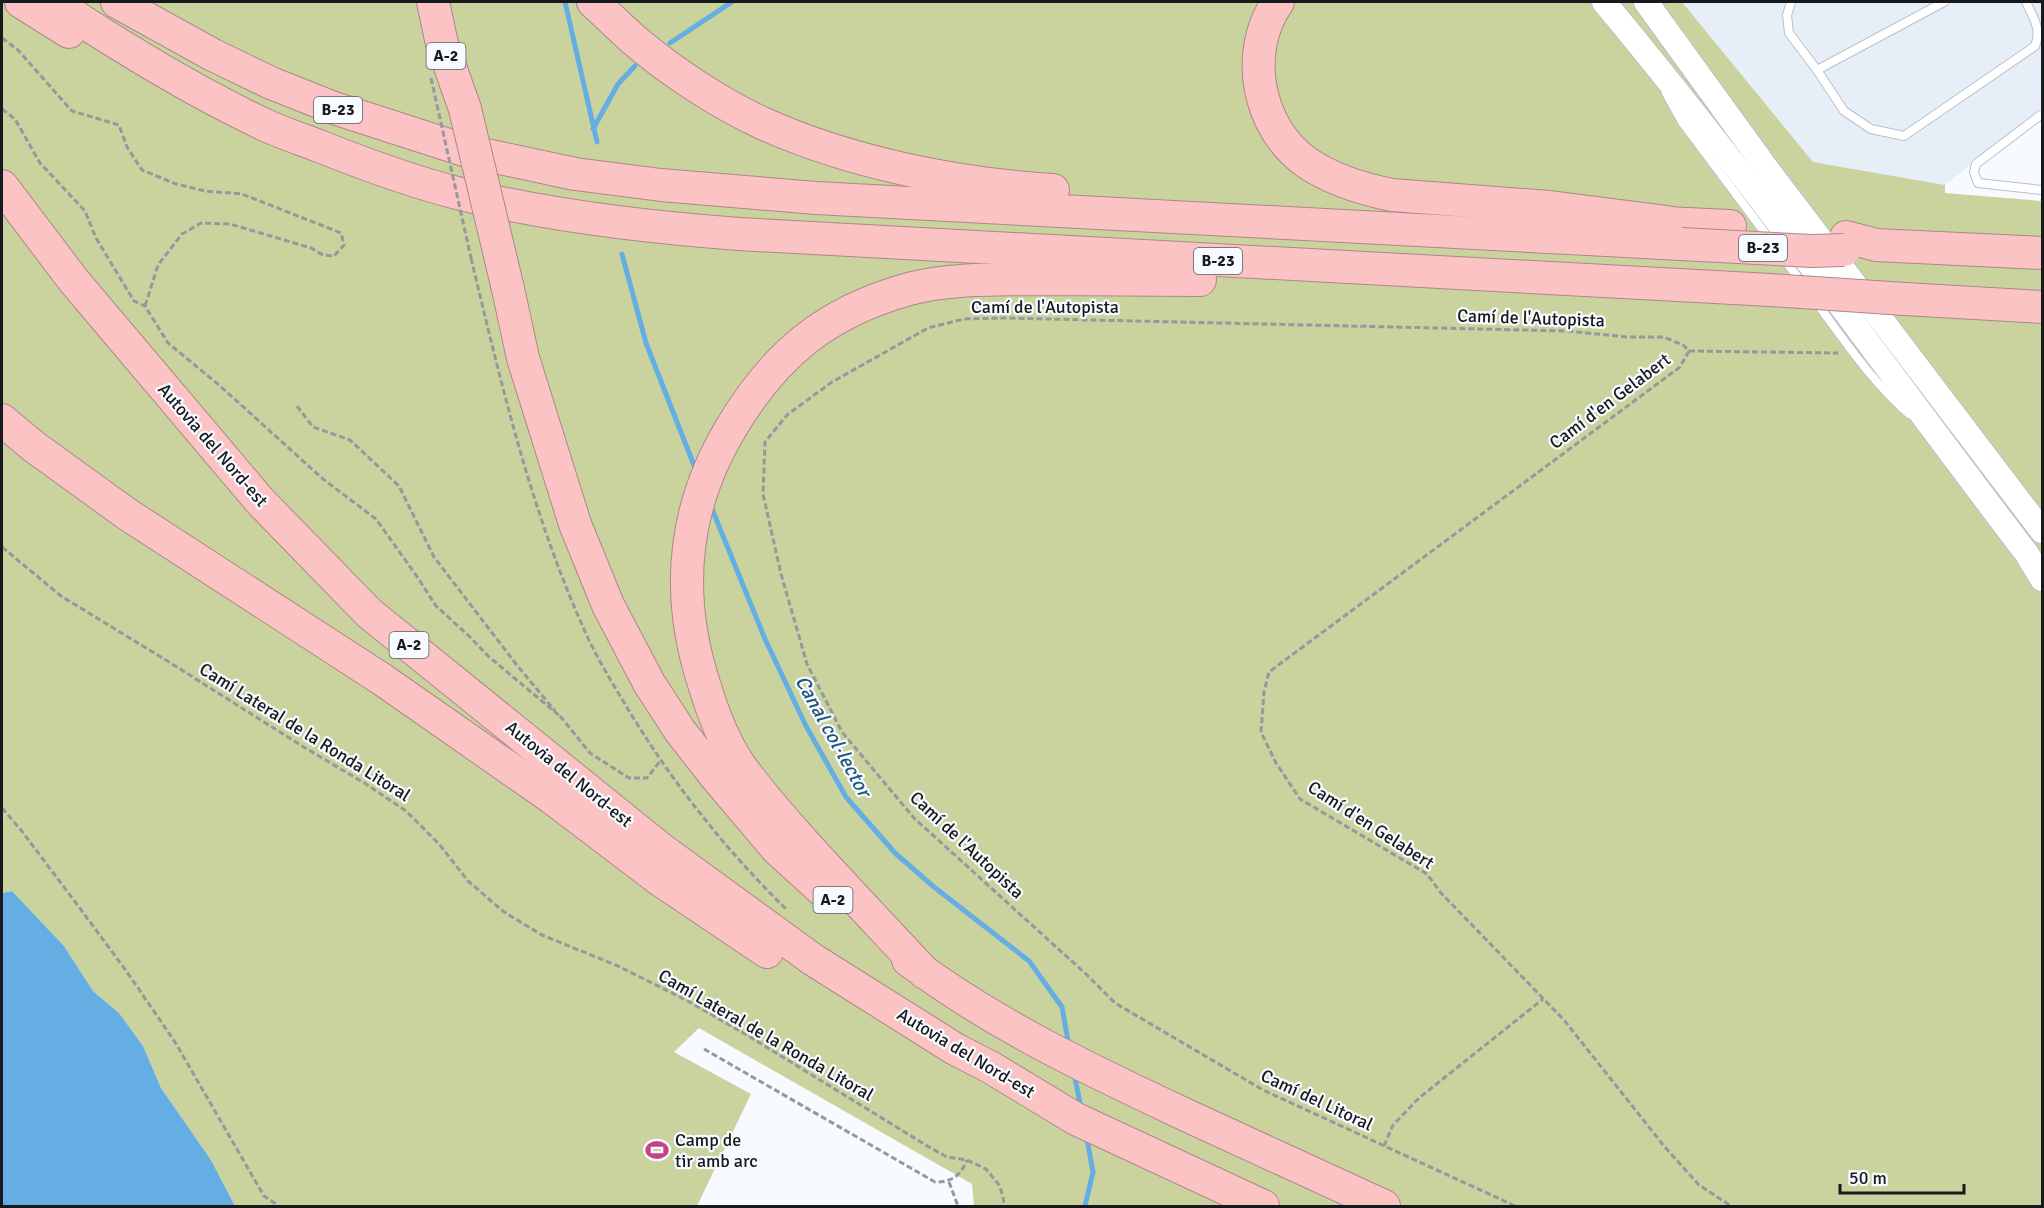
<svg xmlns="http://www.w3.org/2000/svg" width="2044" height="1208" font-family="Signika,sans-serif">
<style>
.built{fill:#e6eef8}
.green{fill:#cad39e}
.water{fill:#65aee3}
.lines{fill:none;stroke-linecap:round;stroke-linejoin:round}
.stream{stroke:#65aee3;stroke-width:5}
.service-casing{stroke:#b9c1cb;stroke-width:10}
.secondary-casing{stroke:#b9c1cb;stroke-width:26}
.motorway-casing{stroke:#ab8889;stroke-width:34}
.path{stroke:#95989c;stroke-width:3;stroke-dasharray:6 3;stroke-linecap:butt}
.service{stroke:#fff;stroke-width:8}
.secondary{stroke:#fff;stroke-width:24}
.motorway{stroke:#fbc3c3;stroke-width:32}
.motorway-bridge-casing{stroke:#ab8889;stroke-width:34;stroke-linecap:butt}
.path-bridge{stroke:#95989c;stroke-width:3;stroke-dasharray:6 3;stroke-linecap:butt}
.motorway-bridge{stroke:#fbc3c3;stroke-width:32}
.labels{text-anchor:middle;dominant-baseline:central;stroke-width:4.5;stroke-linejoin:round;paint-order:stroke}
.shield{fill:#f7faff;stroke:#5a5d61;stroke-width:1.5}
.shield-label{font-size:16px;font-weight:bold;fill:#171a1d}
.street-label{font-size:18px;fill:#171a1d;stroke:#f7faff}
.poi-label{font-size:18px;fill:#171a1d;stroke:#f7faff;text-anchor:start}
.water-label{font-size:20px;font-style:italic;fill:#21577b;stroke:#f7faff}
</style>
<rect width="100%" height="100%" fill="#f7faff"/>
<polygon class="built" points="1682,2 2042,2 2042,107 1945,185 1813,162"/>
<polygon class="green" points="2,2 1682,2 1813,162 1945,185 1945,193 2042,201 2042,1206 974,1206 972,1184 699,1028 674,1052 751,1094 697,1206 235,1206 211,1160 161,1088 143,1046 119,1013 93,991 64,946 12,891 2,893"/>
<polygon class="water" points="12,891 64,946 93,991 119,1013 143,1046 161,1088 211,1160 235,1206 2,1206 2,893"/>
<g class="lines">
<g class="stream">
<polyline points="565,2 597,142"/>
<polyline points="670,43 732,2"/>
<polyline points="593,129 618,84 635,66"/>
<polyline points="622,254 646,343 697,473"/>
<polyline points="710,504 765,639 806,726 846,797 895,853 934,887 1029,961 1062,1007 1069,1046"/>
<polyline points="1074,1073 1081,1108"/>
<polyline points="1085,1206 1093,1172 1086,1134"/>
</g>
<g class="service-casing">
<g id="service">
<path d="M1791,2L1787,15L1789,33L1817,70L1844,111L1871,129L1904,136L2035,46C2042,29 2033,17 2026,2"/>
<polyline points="1817,70 1944,2"/>
<polyline points="1666,93 1682,122 1771,241"/>
<polyline points="2042,114 1976,164 1974,172 1978,183 2042,190"/>
<polyline points="1784,259 1803,284"/>
<path d="M1816,302C1845,341 1872,382 1909,414"/>
</g>
</g>
<g class="secondary-casing">
<g id="secondary">
<path d="M1604,2C1752,179 1886,370 2027,554L2042,579"/>
<polyline points="1646,2 1767,169 2042,531"/>
</g>
</g>
<g class="motorway-casing">
<g id="motorway">
<polyline points="21,2 69,32"/>
<path d="M53,2C121,47 191,90 265,125C282,133 301,139 319,146C364,164 410,181 457,193C549,216 644,227 739,234L1770,290"/>
<polyline points="117,2 213,55 271,83 334,108 467,151 575,174 661,185 816,198 1681,244"/>
<polyline points="433,2 442,44 465,109"/>
<path d="M593,2C609,16 624,32 640,45C675,74 721,104 762,123C850,163 958,184 1053,190"/>
<path d="M1278,2C1243,51 1257,127 1306,162C1332,180 1362,189 1392,195L1550,207L1667,222"/>
<polyline points="2,186 74,281 260,501 369,613 661,849 812,959 955,1049 990,1067 1076,1119 1263,1206"/>
<polyline points="1645,222 1730,226"/>
<polyline points="1846,237 1876,245 2042,253"/>
<polyline points="508,289 523,358 575,524 608,605 649,683 680,731 716,777 777,849 823,891"/>
<polyline points="1905,299 2042,307"/>
<polyline points="2,420 33,446 127,514 383,680 552,798 660,880 767,952"/>
<path d="M908,960C993,1024 1090,1070 1186,1115C1252,1145 1318,1176 1384,1206"/>
<path d="M925,973C885,930 845,888 806,845C783,819 759,793 739,764C724,742 714,716 706,690C675,599 681,511 731,428C775,354 826,312 909,289C951,278 994,280 1037,279C1091,279 1145,280 1200,280"/>
</g>
</g>
<g class="path">
<polyline points="2,38 18,50 72,111 119,125 127,147 142,170 176,184 205,191 242,194 341,233 344,245 334,256 323,255 311,248 230,224 201,223 182,234 158,265 145,306"/>
<polyline points="2,109 15,119 40,163 85,211 96,238 134,301 145,306 168,343 219,385 323,479 376,519 418,578 436,606 469,636 488,656 561,717"/>
<path d="M471,258C501,383 530,508 583,627C596,657 614,686 631,714C675,786 726,850 786,909"/>
<polyline points="1689,351 1680,367 1269,672 1264,692 1261,732 1276,763 1300,799 1427,874 1441,893 1564,1020 1664,1146 1699,1185 1731,1206"/>
<polyline points="1689,351 1838,353"/>
<polyline points="297,406 313,427 350,440 399,486 434,557 516,664 555,711"/>
<polyline points="2,547 61,596 169,662 302,746 366,784 406,811 439,844 468,881 504,912 542,935 618,966 686,1000 750,1037 929,1147 947,1157 967,1160 986,1169 1000,1186 1005,1206"/>
<polyline points="560,716 590,753 629,778 647,778 660,761"/>
<polyline points="2,808 21,830 73,899 127,972 175,1042 264,1196 279,1206"/>
<path d="M704,1049L935,1182C951,1182 960,1177 967,1160"/>
<polyline points="1384,1146 1393,1125 1419,1098 1543,999"/>
<polyline points="949,1182 958,1206"/>
<polyline points="1515,1206 1263,1090 1115,1003 1087,975 914,818 842,732 807,664 781,574 763,494 765,442 787,415 832,382 928,328 964,319 1005,318 1567,331 1627,337 1664,337 1683,345 1689,351"/>
</g>
<use href="#service" class="service"/>
<use href="#secondary" class="secondary"/>
<use href="#motorway" class="motorway"/>
<g class="motorway-bridge-casing">
<g id="motorway-bridge">
<polyline points="465,109 508,289"/>
<polyline points="1681,244 1812,251 1844,250"/>
<polyline points="1770,290 1905,299"/>
</g>
</g>
<polyline class="path-bridge" points="431,78 471,258"/>
<use href="#motorway-bridge" class="motorway-bridge"/>
</g>
<defs>
<g id="stadium-bare" transform="scale(1.8)"><path d="M0-5a6.5 5 0 1 0 0 10a6.5 5 0 1 0 0-10ZM-3.5-1.8h7v3.6h-7Z" fill="#c84386" stroke="#f7faff" stroke-width="2.5" paint-order="stroke"/></g>
</defs>
<g fill-rule="evenodd">
<use href="#stadium-bare" x="657" y="1150"/>
</g>
<g class="labels">
<g class="shield">
<rect x="426.5" y="43" width="39" height="26" rx="4.5"/>
<rect x="314" y="97" width="48" height="26" rx="4.5"/>
<rect x="1739" y="235" width="48" height="26" rx="4.5"/>
<rect x="1194" y="248" width="48" height="26" rx="4.5"/>
<rect x="389.5" y="632" width="39" height="26" rx="4.5"/>
<rect x="813.5" y="887" width="39" height="26" rx="4.5"/>
</g>
<g class="shield-label">
<text x="446" y="56">A-2</text>
<text x="338" y="110">B-23</text>
<text x="1763" y="248">B-23</text>
<text x="1218" y="261">B-23</text>
<text x="409" y="645">A-2</text>
<text x="833" y="900">A-2</text>
</g>
<g class="street-label">
<text x="1045" y="307">Camí de l'Autopista</text>
<text transform="translate(1531 318) rotate(2)">Camí de l'Autopista</text>
<text transform="translate(1610 401) rotate(-37)">Camí d'en Gelabert</text>
<text transform="translate(213 445) rotate(49)">Autovia del Nord-est</text>
<text transform="translate(305 732) rotate(32)">Camí Lateral de la Ronda Litoral</text>
<text transform="translate(569 774) rotate(39)">Autovia del Nord-est</text>
<text transform="translate(1371 825) rotate(33)">Camí d'en Gelabert</text>
<text transform="translate(967 845) rotate(43)">Camí de l'Autopista</text>
<text transform="translate(766 1035) rotate(30)">Camí Lateral de la Ronda Litoral</text>
<text transform="translate(966 1053) rotate(31)">Autovia del Nord-est</text>
<text transform="translate(1317 1100) rotate(25)">Camí del Litoral</text>
</g>
<g class="poi-label">
<text x="675" y="1140">Camp de<tspan x="675" dy="21">tir amb arc</tspan></text>
</g>
<g class="water-label">
<text transform="translate(833 736) rotate(61)">Canal col·lector</text>
</g>
</g>
<rect width="2044" height="1208" fill="none" stroke="#171a1d" stroke-width="6"/>
<path d="M1840 1184v9h124v-9" fill="none" stroke="#171a1d" stroke-width="3"/>
<text x="1849" y="1184" font-size="18" fill="#171a1d" stroke="#f7faff" stroke-width="4.5" paint-order="stroke">50 m</text>
</svg>
